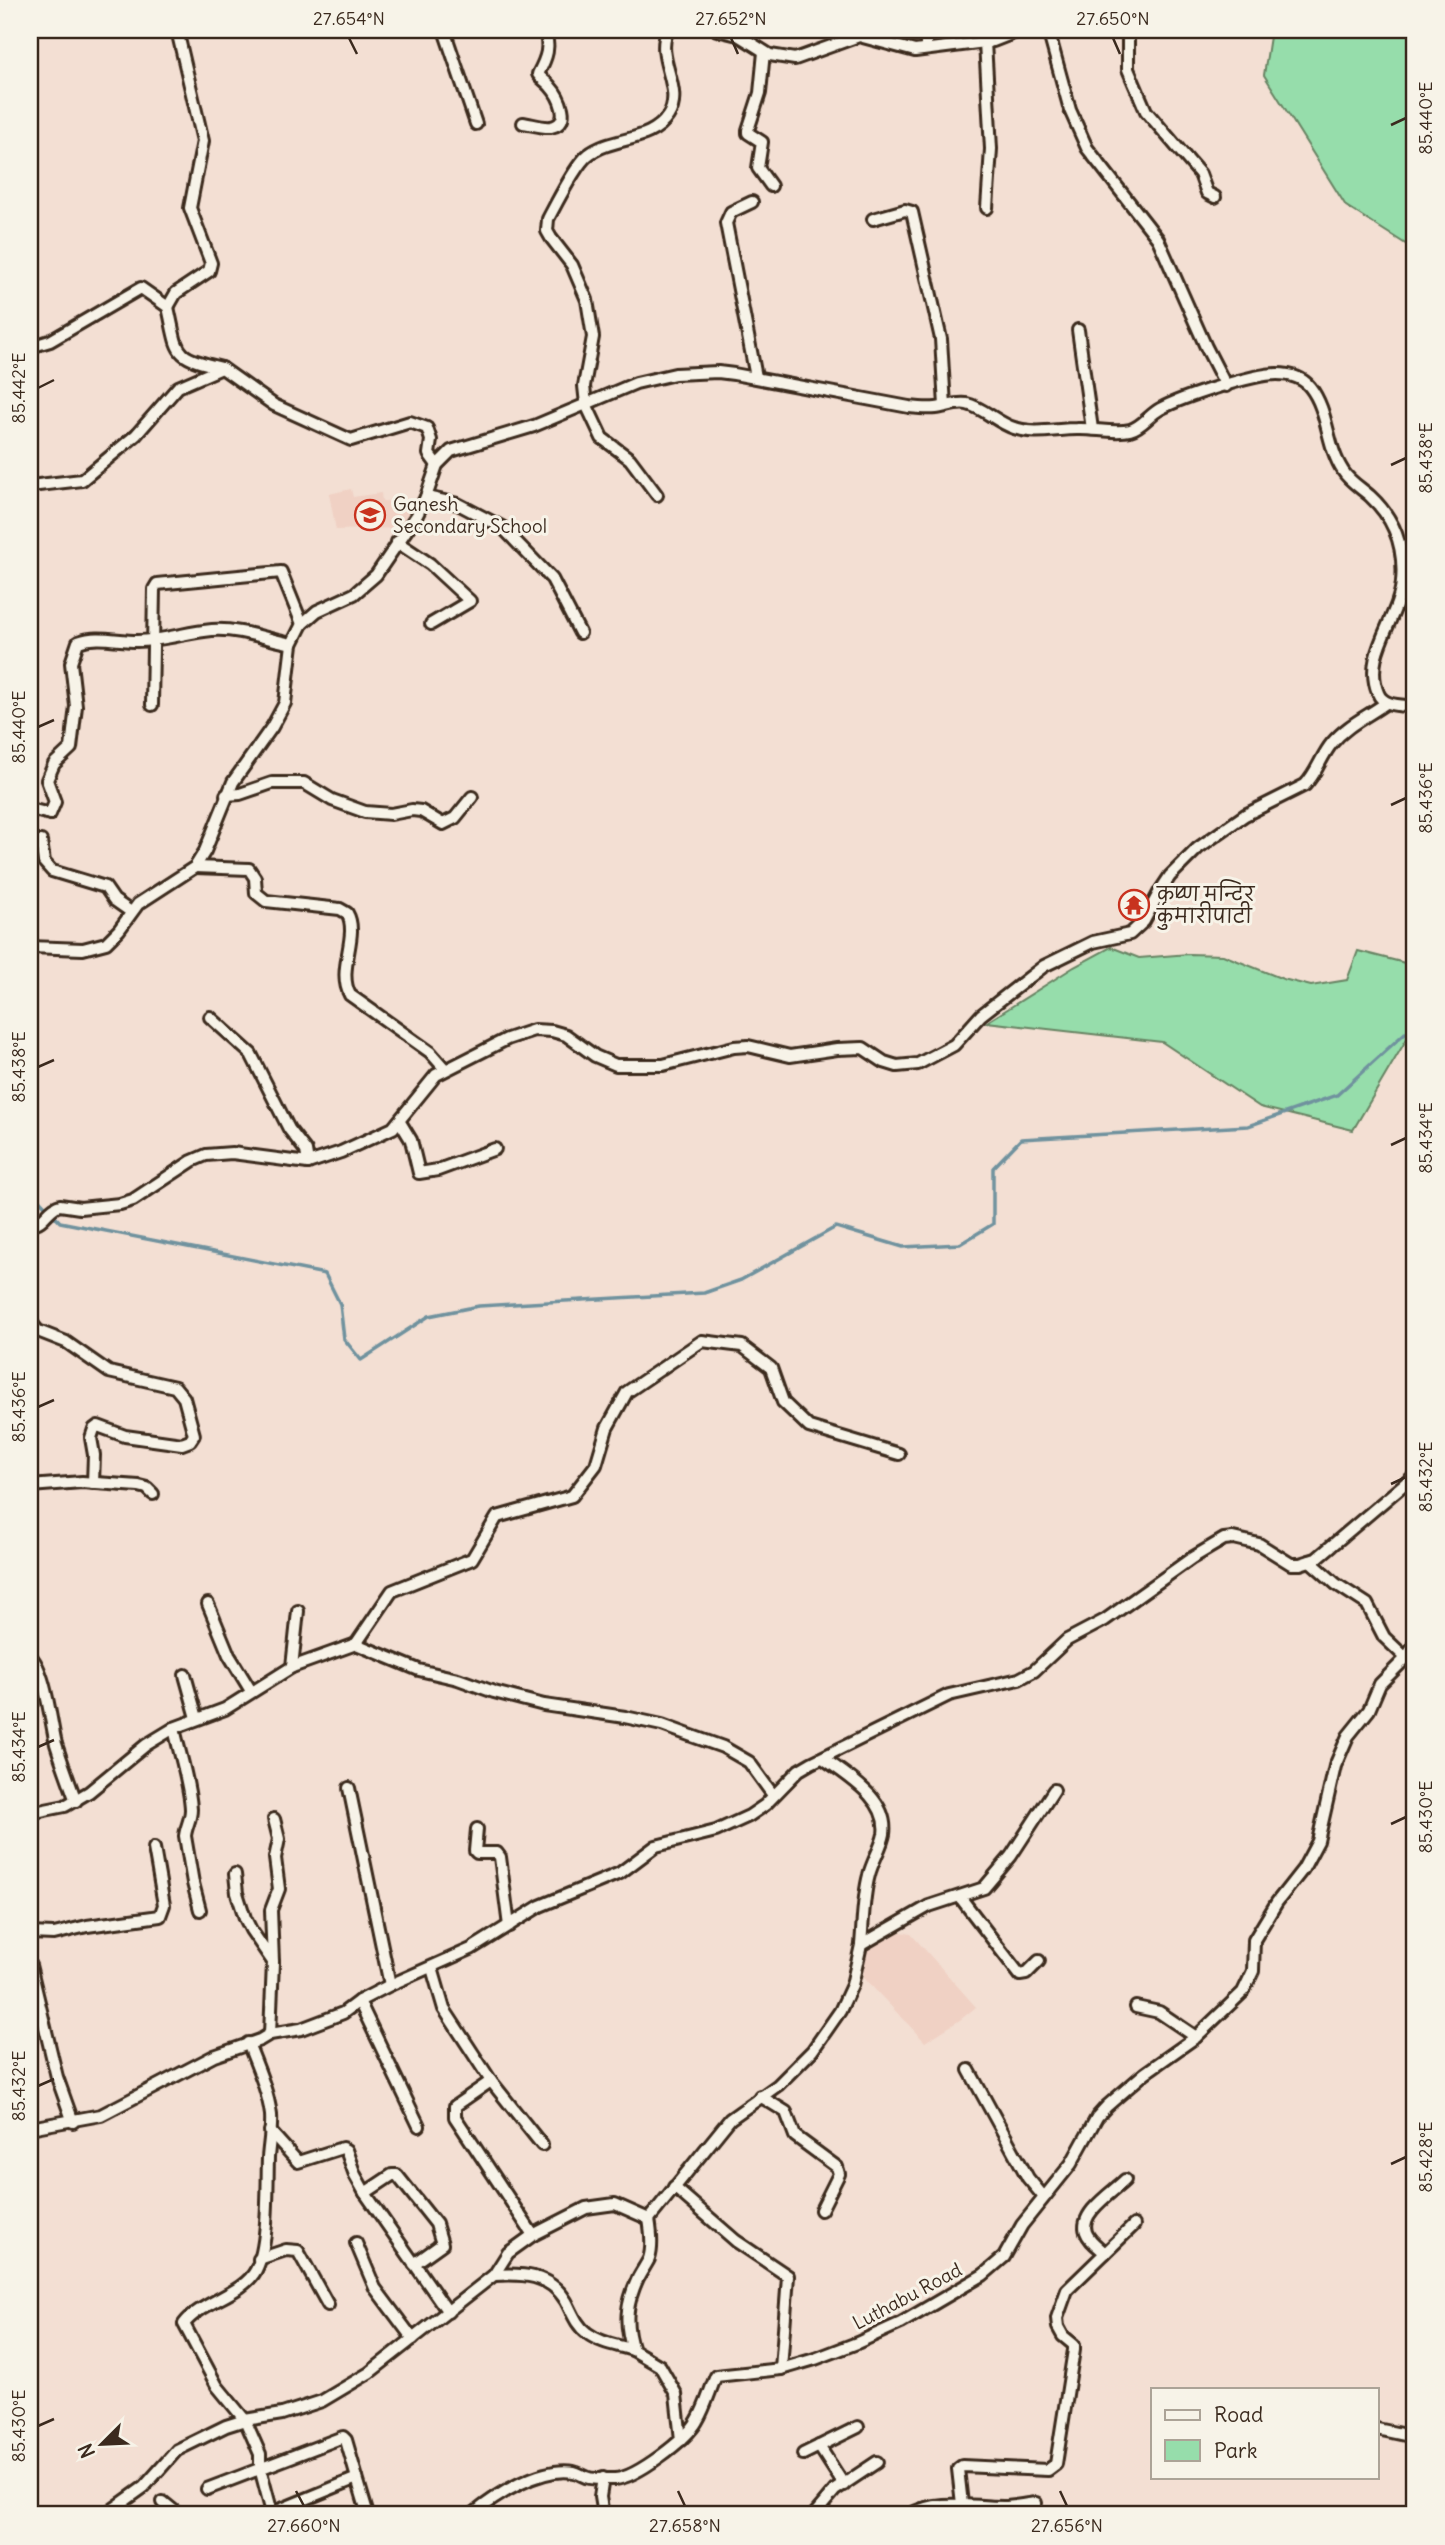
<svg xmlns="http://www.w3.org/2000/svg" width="1445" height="2545" font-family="Delius,'Playpen Sans Deva',sans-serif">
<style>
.built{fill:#f0d1c4}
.green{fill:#96ddab;stroke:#688464;stroke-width:2}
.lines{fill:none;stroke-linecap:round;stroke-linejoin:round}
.stream{stroke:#6f929e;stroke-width:3.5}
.minor-casing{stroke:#3b2a1e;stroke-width:16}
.minor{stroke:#f7f3e8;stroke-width:10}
.ticks{fill:none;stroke:#3b2a1e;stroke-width:2.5}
.labels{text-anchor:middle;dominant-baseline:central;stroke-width:6;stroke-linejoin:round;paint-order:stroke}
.poi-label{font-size:19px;fill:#3b2a1e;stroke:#f7f3e8;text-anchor:start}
.street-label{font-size:19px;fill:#3b2a1e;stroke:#f7f3e8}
.neatline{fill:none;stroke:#3b2a1e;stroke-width:2.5}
.ticks-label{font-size:18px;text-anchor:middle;fill:#3b2a1e}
</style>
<rect width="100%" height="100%" fill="#f3dfd3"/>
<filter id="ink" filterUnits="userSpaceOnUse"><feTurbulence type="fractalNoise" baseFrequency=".0143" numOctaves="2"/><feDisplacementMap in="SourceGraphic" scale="14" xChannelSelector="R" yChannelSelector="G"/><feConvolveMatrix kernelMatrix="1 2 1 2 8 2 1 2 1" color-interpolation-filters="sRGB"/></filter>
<g filter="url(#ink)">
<g class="built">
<polygon points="351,489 353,497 381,493 382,501 417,502 399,528 336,530 329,494"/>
<polygon points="882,1928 911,1934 976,2007 960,2020 925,2042 863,1977 869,1937"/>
</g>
<g class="green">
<polygon points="1271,30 1415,30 1415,250 1346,206 1264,75"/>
<polygon points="1111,947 1139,958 1189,954 1223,955 1283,979 1311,986 1347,980 1358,951 1405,963 1415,948 1415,1025 1353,1130 1260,1107 1162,1042 987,1022 1074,967"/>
</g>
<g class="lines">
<polyline class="stream" points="30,1190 60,1222 325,1274 340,1304 344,1339 361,1360 429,1316 479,1306 704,1293 741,1280 836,1227 903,1247 960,1244 993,1224 993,1168 1021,1139 1248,1126 1337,1095 1405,1033 1415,1033"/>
<g class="minor-casing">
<g id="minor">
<polyline points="444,30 476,124"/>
<polyline points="717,30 738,35 770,55 795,59 859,36 915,51 993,41 1021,30"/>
<polyline points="1048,30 1070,110 1087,148 1158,239 1206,347 1226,386"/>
<polyline points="1130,30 1128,36 1128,69 1146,111 1200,174 1207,193 1215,197"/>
<polyline points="985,42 991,149 987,208"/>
<polyline points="926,49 926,30"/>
<polyline points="764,52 760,93 748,130 748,133 762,142 758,168 771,186"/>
<path d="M523,123C531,124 543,128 551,127C573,123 559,96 550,86C546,81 542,80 538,74C546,59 552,45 543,30"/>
<polyline points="752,202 731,212 726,223 756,377"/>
<polyline points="873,219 905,210 912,212 941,339 945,406"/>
<polyline points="168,307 176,293 209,271 211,263 190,208 203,141 177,30"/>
<polyline points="1078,330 1092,429"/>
<path d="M30,347L50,341L141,288L168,307C179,355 172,356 222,368"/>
<polyline points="30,486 82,480 136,435 178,387 222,368 274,405 351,440 410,422 427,428 431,440 429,454 437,465"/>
<path d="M657,495L630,459L602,438L586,404L584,386L593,337L587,300L572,265L551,238L547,231L548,219C556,204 576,164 588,155C612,136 651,143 668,116C685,90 655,59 667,32"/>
<polyline points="426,497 458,504 502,527 552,579 580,633"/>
<polyline points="397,542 430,564 470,601 431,624"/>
<polyline points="152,705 154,589 157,584 281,572 302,624"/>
<polyline points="226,795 240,794 272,783 304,783 332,800 365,812 391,814 412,810 421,811 443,824 455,818 472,797"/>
<path d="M30,809L50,814L55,802L47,780L54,764L71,748L76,706L71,663L78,642C98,635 116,641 137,641C163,641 187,632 212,630C239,628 266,639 292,644"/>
<polyline points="30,841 41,841 44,862 52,871 105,887 114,900 131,912"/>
<path d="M195,867L249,869L255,878L256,893L266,901L340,909L347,913C360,935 336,970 350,995L430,1052L445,1069"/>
<path d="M30,947L83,949L106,943L119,930L138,904L195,867L205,851L233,782L272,727L285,703L292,644L302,624L317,611L354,594L376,575L417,515L426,497L437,465L451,451L534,426L636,383L675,374L718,372L734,374L909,407C918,408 927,409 936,408C946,407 956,402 967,404C982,407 998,423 1014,428C1036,435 1055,429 1077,429C1094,428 1114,434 1130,430C1142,427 1149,415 1160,409C1182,397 1253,374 1277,374C1289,374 1302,377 1310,387C1329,411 1326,446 1343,471C1349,481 1361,488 1370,496C1395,519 1405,548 1402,582C1399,619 1362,654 1378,693C1383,707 1403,705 1415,707"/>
<polyline points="210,1017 251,1054 289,1129 306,1151 308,1163"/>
<polyline points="400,1122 411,1140 419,1173 438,1170 495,1149"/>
<path d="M30,1224C46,1223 47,1208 60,1205L80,1208L120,1204L133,1200L192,1161L206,1155L232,1153L308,1163L341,1152L393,1128L436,1075L507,1039L534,1030L552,1031L566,1035L595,1056L616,1065H663L734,1047L748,1046L790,1056L837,1049L863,1048L884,1062L897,1066L918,1064L954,1045L981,1015L1044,966L1093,942L1130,934L1144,921L1160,891L1170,876L1198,848L1245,815L1305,785C1317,773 1321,756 1332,743C1347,725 1368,716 1386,703"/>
<polyline points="30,1321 38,1331 66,1342 109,1372 175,1387 184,1398 194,1435 190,1441 182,1444 125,1436 98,1426 94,1429 91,1438 94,1455 93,1483"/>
<polyline points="30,1486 82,1482 139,1486 147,1488 153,1494"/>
<polyline points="1310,1561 1336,1584 1367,1604 1384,1637 1406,1658"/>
<polyline points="208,1604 229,1655 251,1691"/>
<polyline points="356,1644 392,1591 472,1559 497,1517 572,1496 596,1465 607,1428 627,1392 702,1341 742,1346 771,1368 783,1402 809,1427 899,1454"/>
<path d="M30,1656C45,1669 51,1723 56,1744C62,1763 69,1782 76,1801"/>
<polyline points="292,1667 298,1611"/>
<polyline points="185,1675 197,1718"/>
<path d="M174,1728C179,1752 190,1784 191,1809C191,1820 186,1826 185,1836L193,1883L200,1910"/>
<path d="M823,1758C847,1776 889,1799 884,1834C882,1846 872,1862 869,1875C863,1897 863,1922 861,1945"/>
<polyline points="349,1788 390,1985"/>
<polyline points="30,1813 65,1806 89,1792 146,1745 174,1728 225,1709 292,1667 356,1644 419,1670 458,1679 494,1692 544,1705 625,1717 662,1725 692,1736 723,1747 749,1762 773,1795"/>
<polyline points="477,1829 475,1851 477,1853 497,1853 500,1857 509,1926"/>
<polyline points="235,1874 237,1893 245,1918 251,1930 273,1962 270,2034"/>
<polyline points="960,1897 1020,1975 1026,1974 1039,1961"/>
<polyline points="30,1933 54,1934 87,1926 160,1916 164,1905 154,1848"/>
<polyline points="273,1962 271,1910 279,1889 275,1858 279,1839 274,1819"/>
<polyline points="30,1965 57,2077 73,2122"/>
<polyline points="432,1968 444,2009 491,2081 455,2106 455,2117 533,2235"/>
<polyline points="359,2001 419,2126"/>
<polyline points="1136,2007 1159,2012 1196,2037"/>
<path d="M248,2043C257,2066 268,2091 271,2115C272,2129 269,2144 268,2158C267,2187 269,2245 256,2270C244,2294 200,2302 184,2324L217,2386L245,2420L260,2454V2468L272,2513L357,2478L368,2515"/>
<polyline points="969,2070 1028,2178 1043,2196"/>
<polyline points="491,2081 542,2145"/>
<polyline points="760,2096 786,2112 795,2136 837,2167 839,2174 821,2210"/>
<polyline points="30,2128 101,2115 214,2056 260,2040 270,2034 301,2029 343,2013 359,2001 390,1985 471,1949 540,1906 620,1873 656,1846 716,1831 749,1816 765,1805 799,1770 811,1763 949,1695 1019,1679 1034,1671 1067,1640 1105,1620 1192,1558 1224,1539 1233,1538 1259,1544 1291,1564 1300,1564 1316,1559 1415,1475"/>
<polyline points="270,2131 298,2162 342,2148 346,2150 355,2175 365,2193 448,2312"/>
<polyline points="674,2187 736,2241 788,2276 781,2369"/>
<polyline points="365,2193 392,2175 397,2175 436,2224 442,2244 414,2264"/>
<path d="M649,2219C651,2231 653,2247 649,2259C646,2265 641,2272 638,2278C626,2304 624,2323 633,2350L660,2366L676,2394L681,2440"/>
<polyline points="356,2243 375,2288 413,2339"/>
<path d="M1105,2253C1099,2247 1089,2241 1086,2232C1079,2213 1113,2192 1125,2180"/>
<polyline points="259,2259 286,2250 298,2251 328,2305"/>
<path d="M494,2275C522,2273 550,2274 566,2301C572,2312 576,2325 587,2333C600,2343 617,2345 633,2350"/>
<polyline points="1377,2429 1410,2436 1415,2434"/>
<polyline points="819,2446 844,2485"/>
<polyline points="803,2454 858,2427"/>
<polyline points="603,2478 600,2497 603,2515"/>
<polyline points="207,2489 343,2437 346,2440 357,2478"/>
<polyline points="163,2502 179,2515"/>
<polyline points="962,2504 958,2469 962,2466 1048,2470 1056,2464 1074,2350 1074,2345 1063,2336 1058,2327 1057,2318 1067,2290 1134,2225"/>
<polyline points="105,2515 144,2487 177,2450 226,2426 245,2420 282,2414 322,2401 369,2373 494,2275 508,2253 533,2235 586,2208 615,2204 649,2219 730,2119 778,2085 812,2051 840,2011 852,1985 861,1945 929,1906 984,1888 1011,1856 1054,1790"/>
<path d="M472,2515C496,2495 541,2466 574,2472C579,2473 584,2477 589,2478C592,2479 612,2479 615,2479C636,2478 687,2439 697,2421C705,2408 710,2390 716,2376L781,2369L815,2359L857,2343L901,2323L983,2275L1004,2257L1022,2225L1071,2164L1097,2117L1107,2106L1145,2073L1196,2037L1243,1992L1253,1971L1254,1940L1277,1902L1303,1869L1318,1841L1335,1766L1348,1736L1369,1710L1380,1684L1406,1658L1415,1644"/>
<polyline points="814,2515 835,2490 877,2462"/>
<path d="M909,2515C938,2498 971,2507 1003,2507C1013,2507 1025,2504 1036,2503"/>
</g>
</g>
<use href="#minor" class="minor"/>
</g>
</g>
<path class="ticks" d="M349,38L357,54M731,38L738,54M1113,38L1120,54M1391,125L1406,118M38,388L54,380M1391,465L1406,458M38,727L54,720M1391,805L1406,798M38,1067L54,1060M1391,1145L1406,1138M38,1407L54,1400M1391,1484L1406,1477M38,1747L54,1740M1391,1824L1406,1817M38,2086L54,2079M1391,2164L1406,2157M38,2426L54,2419M296,2491L304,2506M678,2491L685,2506M1060,2491L1067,2506"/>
<defs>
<g id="school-ring" transform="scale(1.575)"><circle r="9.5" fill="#f7f3e8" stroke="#c8321e" stroke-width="1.5"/><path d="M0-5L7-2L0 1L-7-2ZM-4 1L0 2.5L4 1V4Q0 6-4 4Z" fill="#c8321e"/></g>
<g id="temple-ring" transform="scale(1.575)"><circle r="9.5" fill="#f7f3e8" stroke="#c8321e" stroke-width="1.5"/><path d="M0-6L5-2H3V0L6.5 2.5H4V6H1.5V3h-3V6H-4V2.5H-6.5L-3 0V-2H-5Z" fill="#c8321e"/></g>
</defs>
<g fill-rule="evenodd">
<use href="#school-ring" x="370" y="515"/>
<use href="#temple-ring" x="1134" y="905"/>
</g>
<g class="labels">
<g class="poi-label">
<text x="393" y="504">Ganesh<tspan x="393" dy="22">Secondary School</tspan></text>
<text x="1157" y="894">कृष्ण मन्दिर<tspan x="1157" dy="22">कुमारीपाटी</tspan></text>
</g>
<g class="street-label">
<text transform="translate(907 2296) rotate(-28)">Luthabu Road</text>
</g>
</g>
<rect width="1445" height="2545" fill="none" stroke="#f7f3e8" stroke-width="77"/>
<rect x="1151" y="2388" width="228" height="91" fill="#f7f3e8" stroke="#aca397" stroke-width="2"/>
<rect x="1165" y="2410" width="35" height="10" fill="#f7f3e8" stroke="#aca397" stroke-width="2"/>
<text x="1214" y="2422" font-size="21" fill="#3b2a1e">Road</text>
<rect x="1165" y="2440" width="35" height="21" fill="#96ddab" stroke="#aca397" stroke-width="2"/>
<text x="1214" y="2458" font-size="21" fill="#3b2a1e">Park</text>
<g transform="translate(102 2444) rotate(246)" stroke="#f7f3e8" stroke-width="5" paint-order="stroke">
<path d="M0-5L12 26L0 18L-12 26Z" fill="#3b2a1e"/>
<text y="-10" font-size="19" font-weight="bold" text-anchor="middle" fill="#3b2a1e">N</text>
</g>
<rect x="38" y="38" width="1368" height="2468" class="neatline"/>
<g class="ticks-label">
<text x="349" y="25">27.654°N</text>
<text x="731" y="25">27.652°N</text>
<text x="1113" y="25">27.650°N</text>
<text transform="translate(1426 118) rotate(-90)" y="6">85.440°E</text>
<text transform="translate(19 388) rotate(-90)" y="6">85.442°E</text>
<text transform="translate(1426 458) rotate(-90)" y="6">85.438°E</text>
<text transform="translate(19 727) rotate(-90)" y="6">85.440°E</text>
<text transform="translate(1426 798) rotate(-90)" y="6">85.436°E</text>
<text transform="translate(19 1067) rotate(-90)" y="6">85.438°E</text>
<text transform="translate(1426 1138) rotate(-90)" y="6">85.434°E</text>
<text transform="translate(19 1407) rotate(-90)" y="6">85.436°E</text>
<text transform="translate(1426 1477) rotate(-90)" y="6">85.432°E</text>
<text transform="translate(19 1747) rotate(-90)" y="6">85.434°E</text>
<text transform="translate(1426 1817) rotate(-90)" y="6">85.430°E</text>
<text transform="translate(19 2086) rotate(-90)" y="6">85.432°E</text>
<text transform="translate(1426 2157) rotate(-90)" y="6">85.428°E</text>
<text transform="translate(19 2426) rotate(-90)" y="6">85.430°E</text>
<text x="304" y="2532">27.660°N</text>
<text x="685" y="2532">27.658°N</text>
<text x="1067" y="2532">27.656°N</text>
</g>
</svg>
